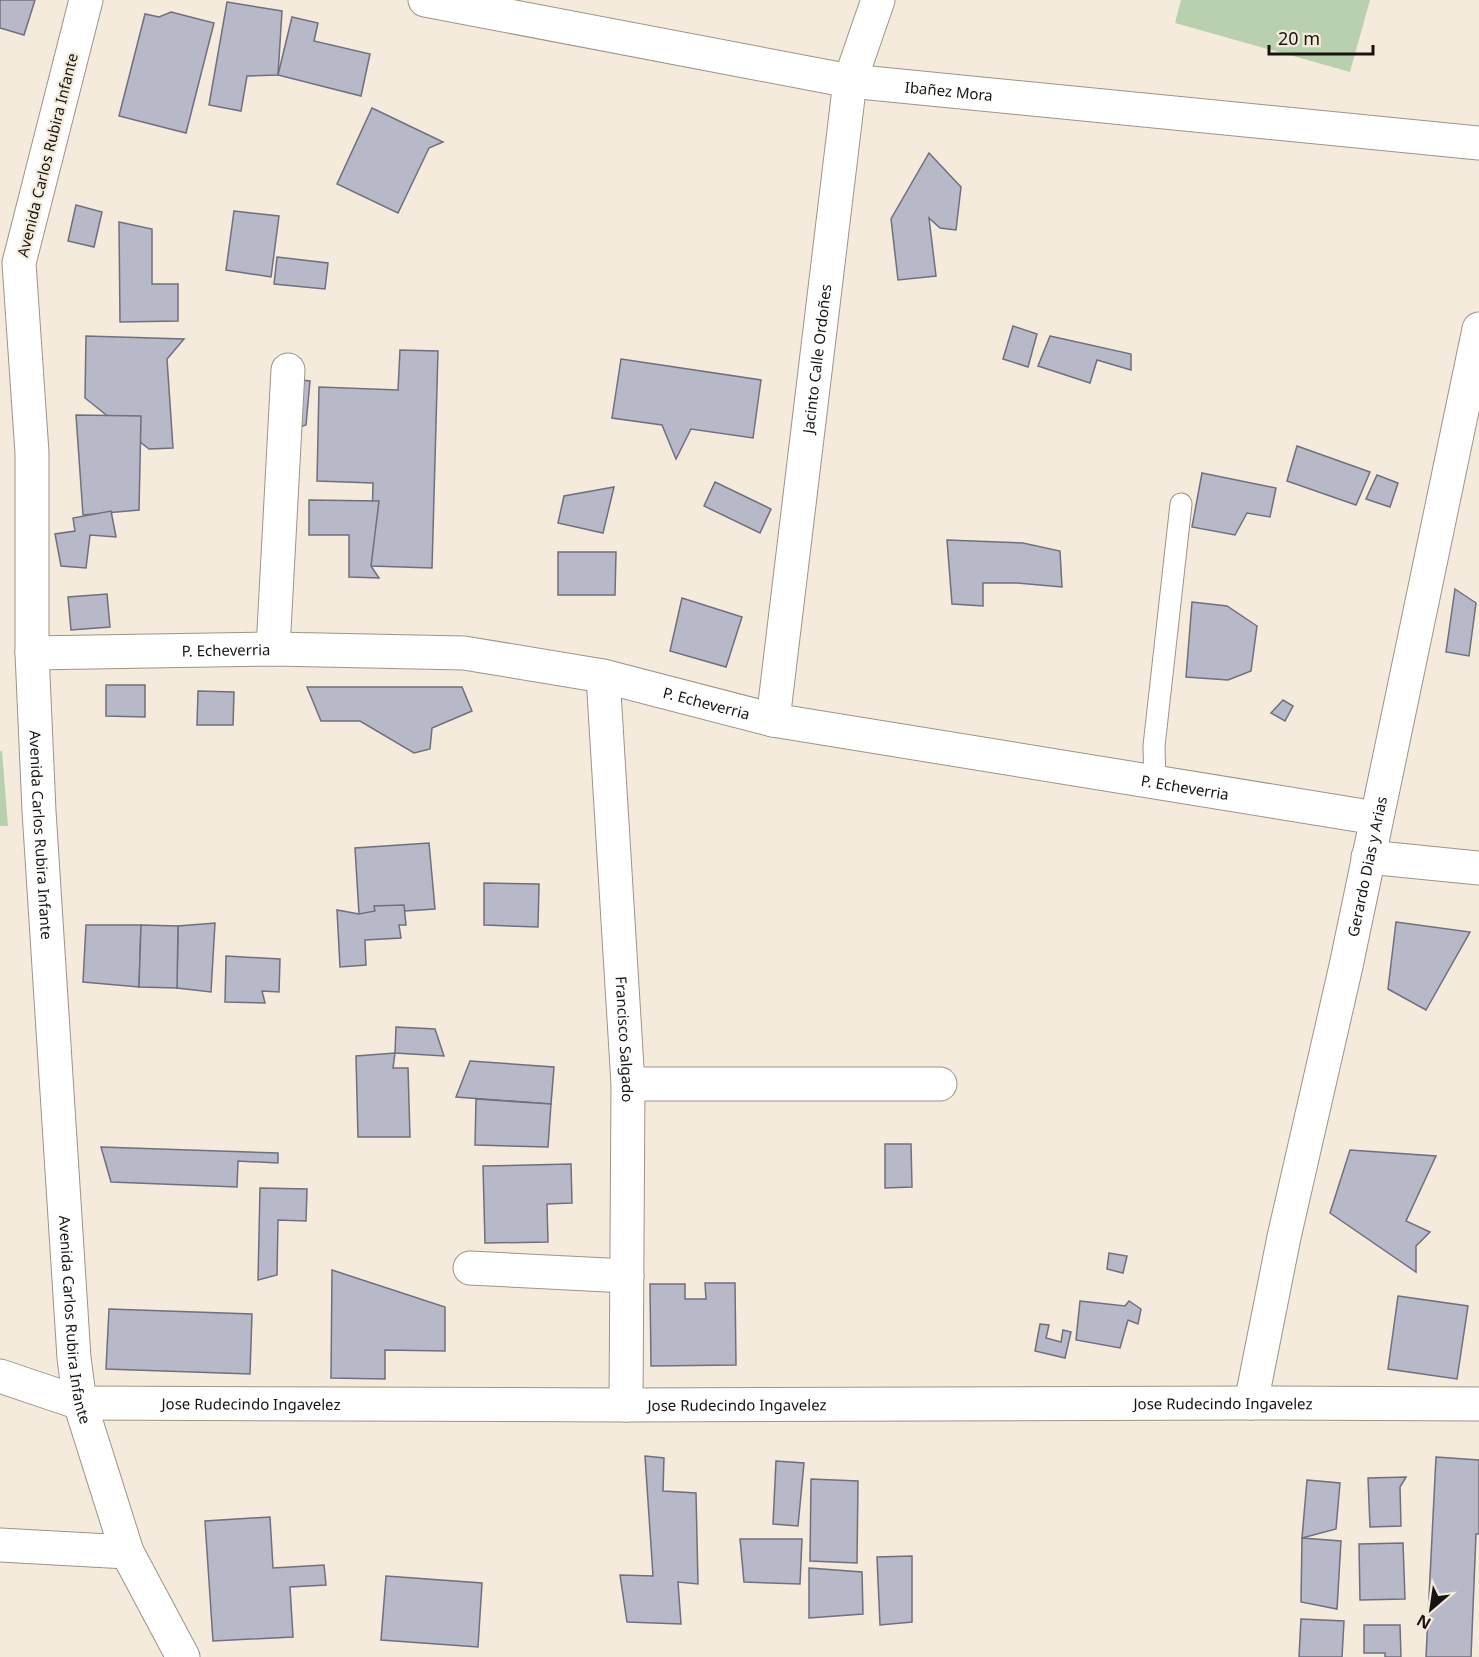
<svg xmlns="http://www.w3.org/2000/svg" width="1479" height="1657" font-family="'Noto Sans',sans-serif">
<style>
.green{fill:#b9d0af}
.building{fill:#b8b9c8;stroke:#6f6f7e;stroke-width:1.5}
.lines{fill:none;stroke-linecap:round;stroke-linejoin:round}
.service-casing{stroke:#9c9487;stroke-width:23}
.minor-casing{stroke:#9c9487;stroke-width:35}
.tertiary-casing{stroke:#9c9487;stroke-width:35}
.service{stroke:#fff;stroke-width:21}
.minor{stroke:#fff;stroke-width:33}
.tertiary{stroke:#fff;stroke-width:33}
.labels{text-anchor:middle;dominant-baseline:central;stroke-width:4.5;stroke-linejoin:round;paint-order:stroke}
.street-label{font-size:15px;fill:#17140f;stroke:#f4ebdc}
</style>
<rect width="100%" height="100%" fill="#f4ebdc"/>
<g class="green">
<polygon points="1181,0 1370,0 1350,72 1175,23"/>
<polygon points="0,751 2,751 8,826 0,826"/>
</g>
<g class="building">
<polygon points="0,0 35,0 24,35 0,28"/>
<polygon points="227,2 282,11 278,75 247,76 241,111 209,105"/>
<polygon points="171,12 214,23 186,133 119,116 145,14 159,17"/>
<polygon points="292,17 318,23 314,41 370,54 361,96 278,75"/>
<polygon points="372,108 443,142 429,148 398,213 337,184"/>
<polygon points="929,153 961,187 956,230 940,228 929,218 936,276 898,280 891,219"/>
<polygon points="76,205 102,212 94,247 68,241"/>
<polygon points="234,211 279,216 271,277 226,270"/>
<polygon points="119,222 152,229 152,284 178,284 178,321 120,322"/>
<polygon points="277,257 328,263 325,289 274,284"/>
<polygon points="1013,326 1037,334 1028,367 1003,359"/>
<polygon points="86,336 184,339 167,359 173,448 149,449 85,398"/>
<polygon points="1050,336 1131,354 1131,370 1097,360 1090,383 1038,366"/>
<polygon points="400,350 438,351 432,568 371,566 373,483 317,481 319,387 398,390"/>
<polygon points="621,359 761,380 753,438 691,429 676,459 662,425 612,418"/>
<polygon points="292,379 310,381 306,425 287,431"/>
<polygon points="76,415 141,416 139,510 83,515"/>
<polygon points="1297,446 1370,472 1356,505 1287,481"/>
<polygon points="1202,473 1276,488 1270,517 1247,513 1235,535 1192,527"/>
<polygon points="1377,475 1398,483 1390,507 1366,499"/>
<polygon points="715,482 771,509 760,533 704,506"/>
<polygon points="614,487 603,533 558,523 564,496"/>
<polygon points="309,500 379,501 371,566 379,578 349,577 349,535 309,535"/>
<polygon points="111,511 116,537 90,535 86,568 61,566 55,534 75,531 73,518"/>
<polygon points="947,540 1023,543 1060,551 1062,587 1017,583 983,583 983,606 952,604"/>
<polygon points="558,552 616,552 615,595 558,595"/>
<polygon points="1455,589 1476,603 1469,656 1446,652"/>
<polygon points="107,594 110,627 71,630 68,597"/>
<polygon points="682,598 742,617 726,667 670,651"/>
<polygon points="1192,602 1227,606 1257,626 1251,671 1228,680 1186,677"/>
<polygon points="106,685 145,685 145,717 106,716"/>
<polygon points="307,687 462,687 472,711 432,728 430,749 414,753 360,721 321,721"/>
<polygon points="198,691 234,692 233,725 197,725"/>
<polygon points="1283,700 1293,706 1285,721 1271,713"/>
<polygon points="429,843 435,909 359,914 355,848"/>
<polygon points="484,883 539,884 538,927 484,925"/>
<polygon points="404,905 406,925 399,925 401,938 365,940 366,965 340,967 337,910 359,914 375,911 374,906"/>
<polygon points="1396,922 1470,932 1426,1010 1388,989"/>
<polygon points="215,923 211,992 177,988 178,926"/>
<polygon points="86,925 141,925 139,987 83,982"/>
<polygon points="141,925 178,926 177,988 139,987"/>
<polygon points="226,956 280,959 279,992 262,991 265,1003 225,1002"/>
<polygon points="396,1027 435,1029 444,1056 395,1053"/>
<polygon points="395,1053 393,1068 408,1068 410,1137 358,1137 356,1056"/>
<polygon points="470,1061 554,1067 551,1104 456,1097"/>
<polygon points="476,1099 551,1104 548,1147 475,1145"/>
<polygon points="885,1144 911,1144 912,1187 885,1188"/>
<polygon points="101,1147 278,1153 278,1163 238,1161 237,1187 111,1182"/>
<polygon points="1350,1150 1436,1156 1406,1221 1430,1232 1416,1246 1416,1272 1330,1213"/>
<polygon points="571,1164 572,1203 547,1204 548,1242 485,1243 483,1166"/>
<polygon points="260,1188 307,1189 306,1221 278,1220 277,1275 258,1280"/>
<polygon points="1109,1253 1127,1256 1123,1273 1107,1269"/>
<polygon points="332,1270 445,1307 445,1351 385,1350 385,1379 331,1378"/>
<polygon points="705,1283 735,1283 736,1365 651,1366 650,1284 685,1284 685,1299 706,1299"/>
<polygon points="1398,1296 1468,1306 1457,1379 1388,1369"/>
<polygon points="1080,1301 1125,1306 1129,1301 1141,1309 1138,1324 1128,1320 1120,1348 1076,1340"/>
<polygon points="109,1309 252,1314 250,1374 106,1369"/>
<polygon points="1040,1324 1049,1325 1046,1338 1061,1342 1063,1330 1071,1332 1065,1358 1035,1351"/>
<polygon points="645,1456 664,1458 663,1491 696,1493 698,1584 678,1582 681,1624 627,1622 620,1575 653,1576"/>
<polygon points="1436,1457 1479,1460 1479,1534 1476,1534 1471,1657 1426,1657"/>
<polygon points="776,1461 804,1463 798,1526 773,1524"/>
<polygon points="1406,1477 1400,1487 1401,1526 1370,1527 1368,1478"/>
<polygon points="811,1479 858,1481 857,1563 810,1561"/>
<polygon points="1307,1480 1340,1483 1336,1529 1302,1538"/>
<polygon points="270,1517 273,1568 324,1565 326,1585 290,1587 293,1637 213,1641 205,1521"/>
<polygon points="1302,1538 1341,1541 1337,1609 1301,1602"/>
<polygon points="740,1539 802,1539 800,1584 744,1582"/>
<polygon points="1403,1543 1405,1599 1360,1600 1359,1544"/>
<polygon points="912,1556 912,1622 880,1625 877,1557"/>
<polygon points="809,1568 862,1572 863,1614 809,1618"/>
<polygon points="386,1576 482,1583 478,1647 381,1640"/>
<polygon points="1301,1619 1344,1621 1342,1657 1299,1657"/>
<polygon points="1364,1625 1400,1625 1401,1657 1385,1657 1385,1653 1364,1653"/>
</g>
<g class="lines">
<g class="service-casing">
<polyline id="service" points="1155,783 1154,746 1181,504"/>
</g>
<g class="minor-casing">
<g id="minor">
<path id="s1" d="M425,0L850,81L1479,143"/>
<polyline points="273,649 288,370"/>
<path id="s2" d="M32,653L273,649L464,653L603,676L773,720L1376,818"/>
<path id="s3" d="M603,676L628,1084L626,1405"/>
<path id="s4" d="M773,720L850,81L878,0"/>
<polyline points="1368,857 1479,868"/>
<polyline points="628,1084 940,1084"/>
<polyline points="470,1268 627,1276"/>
<path id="s5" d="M80,1403L626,1405L1251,1403L1479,1404"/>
<path id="s6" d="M1251,1403L1284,1237L1346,966L1479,329"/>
<polyline points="0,1545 127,1552"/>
</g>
</g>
<g class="tertiary-casing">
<g id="tertiary">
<path id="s7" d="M86,0L19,263L32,453V653L39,811L74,1358L80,1403L127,1552L183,1657"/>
<polyline points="0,1376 80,1403"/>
</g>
</g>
<use href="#service" class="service"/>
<use href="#minor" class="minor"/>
<use href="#tertiary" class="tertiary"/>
</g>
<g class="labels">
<g class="street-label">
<text stroke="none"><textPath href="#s1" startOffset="532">Ibañez Mora</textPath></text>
<text transform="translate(47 155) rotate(-76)">Avenida Carlos Rubira Infante</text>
<text stroke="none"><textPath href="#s4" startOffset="364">Jacinto Calle Ordoñes</textPath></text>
<text stroke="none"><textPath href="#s2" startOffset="194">P. Echeverria</textPath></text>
<text stroke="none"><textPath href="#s2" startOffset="680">P. Echeverria</textPath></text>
<text stroke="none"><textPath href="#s2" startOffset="1166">P. Echeverria</textPath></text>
<text stroke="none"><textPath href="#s7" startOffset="844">Avenida Carlos Rubira Infante</textPath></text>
<text stroke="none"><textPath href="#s6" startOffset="549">Gerardo Dias y Arias</textPath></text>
<text stroke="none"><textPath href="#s3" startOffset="364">Francisco Salgado</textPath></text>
<text stroke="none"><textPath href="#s7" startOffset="1330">Avenida Carlos Rubira Infante</textPath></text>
<text stroke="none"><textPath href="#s5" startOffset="1143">Jose Rudecindo Ingavelez</textPath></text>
<text stroke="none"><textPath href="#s5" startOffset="171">Jose Rudecindo Ingavelez</textPath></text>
<text stroke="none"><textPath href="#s5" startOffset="657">Jose Rudecindo Ingavelez</textPath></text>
</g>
</g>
<g transform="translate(1431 1609) rotate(209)" stroke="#f4ebdc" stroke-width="4.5" paint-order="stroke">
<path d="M0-4.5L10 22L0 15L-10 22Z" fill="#17140f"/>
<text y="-9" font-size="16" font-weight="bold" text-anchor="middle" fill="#17140f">N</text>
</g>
<path d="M1269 45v9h104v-9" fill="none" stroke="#17140f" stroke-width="3"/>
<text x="1278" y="45" font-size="18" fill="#17140f" stroke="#f4ebdc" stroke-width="4.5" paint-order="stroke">20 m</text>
</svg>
